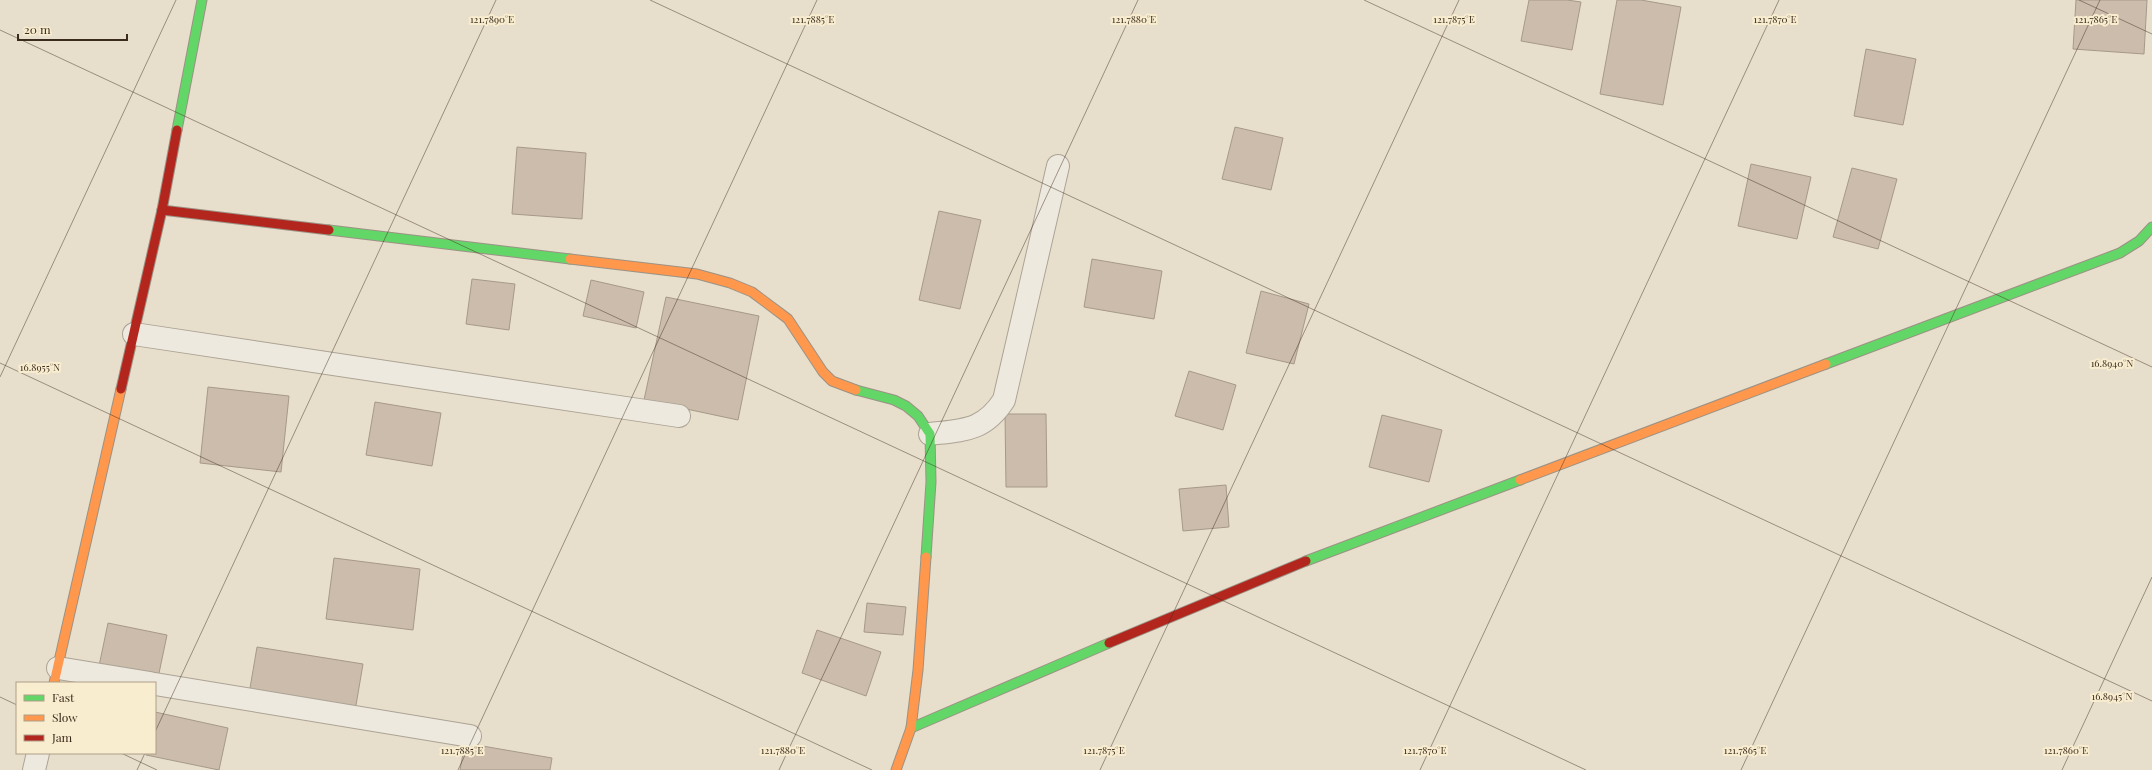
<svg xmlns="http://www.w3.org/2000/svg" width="2152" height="770" font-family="'Playfair Display',serif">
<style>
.building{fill:#cbbcac;stroke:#a7998a}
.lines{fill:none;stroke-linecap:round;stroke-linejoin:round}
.street-casing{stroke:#aca395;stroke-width:24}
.fast-casing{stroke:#9b9285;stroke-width:11}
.slow-casing{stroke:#9b9285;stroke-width:11}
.jam-casing{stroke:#9b9285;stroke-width:11}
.street{stroke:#eee9de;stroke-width:22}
.fast{stroke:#63d668;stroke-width:9}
.slow{stroke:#ff974d;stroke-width:9}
.jam{stroke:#b3261e;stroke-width:9}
.ticks{fill:none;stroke:#3b2b1c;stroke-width:1;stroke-opacity:0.45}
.ticks-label{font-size:10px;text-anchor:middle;fill:#3b2b1c;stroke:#f9edd0;stroke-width:4;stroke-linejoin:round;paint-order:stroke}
</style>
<rect width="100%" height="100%" fill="#e7decb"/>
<g class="building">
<polygon points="1529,0 1567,0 1581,2 1572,50 1521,41"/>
<polygon points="1617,0 1641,0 1681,7 1663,105 1600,94"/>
<polygon points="2076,0 2147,0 2144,54 2073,49"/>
<polygon points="1866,49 1916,59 1903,125 1854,116"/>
<polygon points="1235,127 1283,138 1271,190 1222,179"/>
<polygon points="517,147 586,153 582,219 512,214"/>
<polygon points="1751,164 1811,177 1797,239 1738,226"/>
<polygon points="1852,168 1897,179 1878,249 1833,237"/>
<polygon points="939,211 981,220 960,309 919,300"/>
<polygon points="1092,259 1162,271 1154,319 1084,307"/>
<polygon points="472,279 515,284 509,330 466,324"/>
<polygon points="591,280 644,292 636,328 583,316"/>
<polygon points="1261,291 1309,304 1294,364 1246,353"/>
<polygon points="666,297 759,316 738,420 644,400"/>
<polygon points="1189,371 1236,385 1223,430 1175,416"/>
<polygon points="208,387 289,396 281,472 200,463"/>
<polygon points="375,402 441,413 432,466 366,455"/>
<polygon points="1005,414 1046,414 1047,487 1006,487"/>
<polygon points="1382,415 1442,430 1429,482 1369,467"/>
<polygon points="1226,485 1229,527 1183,531 1179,489"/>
<polygon points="334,558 420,569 413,630 326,619"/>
<polygon points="867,603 906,607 903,635 864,632"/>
<polygon points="108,623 167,635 158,678 99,666"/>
<polygon points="817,630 881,652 866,696 802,673"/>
<polygon points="257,647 363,664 355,711 249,694"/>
<polygon points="155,712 228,728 219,770 146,755 146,753 155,753"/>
<polygon points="465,743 552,758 550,770 460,770"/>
</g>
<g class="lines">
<g class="street-casing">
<g id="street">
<polyline points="134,334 679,416"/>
<path d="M930,434C964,430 984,431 1004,400L1058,166"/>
<polyline points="58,668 150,683"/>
<polyline points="155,684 470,736"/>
<polyline points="34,770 38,753"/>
</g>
</g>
<g class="fast-casing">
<g id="fast">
<polyline points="177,130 202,0"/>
<polyline points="329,230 570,259"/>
<polyline points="1826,364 2120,253 2139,241 2152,227"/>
<polyline points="856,390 894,400 906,406 918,416 930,434 931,482 926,557"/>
<polyline points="1306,561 1520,480"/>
<polyline points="911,728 1109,643"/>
</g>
</g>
<g class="slow-casing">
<g id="slow">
<polyline points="570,259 697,274 730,283 752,292 788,319 823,372 832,381 856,390"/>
<polyline points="1520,480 1826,364"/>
<polyline points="54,683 121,389"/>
<polyline points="896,770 911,728 918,670 926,557"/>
</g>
</g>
<g class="jam-casing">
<g id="jam">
<polyline points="162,210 329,230"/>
<polyline points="121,389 162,210 177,130"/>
<polyline points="1109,643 1306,561"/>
</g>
</g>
<use href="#street" class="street"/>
<use href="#fast" class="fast"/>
<use href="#slow" class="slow"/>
<use href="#jam" class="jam"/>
</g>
<path class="ticks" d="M650,0L2152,701M1364,0L2152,367M2079,0L2152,34M0,30L1586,770M0,363L872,770M0,377L176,0M0,697L17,705M155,732L496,0M121,753L157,770M137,770L145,753M458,770L817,0M779,770L1138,0M1100,770L1459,0M1420,770L1779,0M1741,770L2100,0M2062,770L2152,577"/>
<g class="ticks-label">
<text x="492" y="23">121.7890°E</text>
<text x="813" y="23">121.7885°E</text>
<text x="1134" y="23">121.7880°E</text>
<text x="1454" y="23">121.7875°E</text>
<text x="1775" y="23">121.7870°E</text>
<text x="2096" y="23">121.7865°E</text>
<text x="2112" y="367">16.8940°N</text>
<text x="40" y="371">16.8955°N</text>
<text x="2112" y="700">16.8945°N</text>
<text x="462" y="754">121.7885°E</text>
<text x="783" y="754">121.7880°E</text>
<text x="1104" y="754">121.7875°E</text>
<text x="1425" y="754">121.7870°E</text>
<text x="1745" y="754">121.7865°E</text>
<text x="2066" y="754">121.7860°E</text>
</g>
<rect x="16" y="682" width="140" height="72" fill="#f9edd0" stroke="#ad9f88"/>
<rect x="24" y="695" width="20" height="6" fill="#63d668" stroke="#ad9f88"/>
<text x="52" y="702" font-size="12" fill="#3b2b1c">Fast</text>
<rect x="24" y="715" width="20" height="6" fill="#ff974d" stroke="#ad9f88"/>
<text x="52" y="722" font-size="12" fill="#3b2b1c">Slow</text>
<rect x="24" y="735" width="20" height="6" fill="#b3261e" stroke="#ad9f88"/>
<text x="52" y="742" font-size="12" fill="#3b2b1c">Jam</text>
<path d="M18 34v6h109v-6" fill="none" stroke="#3b2b1c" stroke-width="2"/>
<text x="24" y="34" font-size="12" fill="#3b2b1c" stroke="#f9edd0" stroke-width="3" paint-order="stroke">20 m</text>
</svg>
